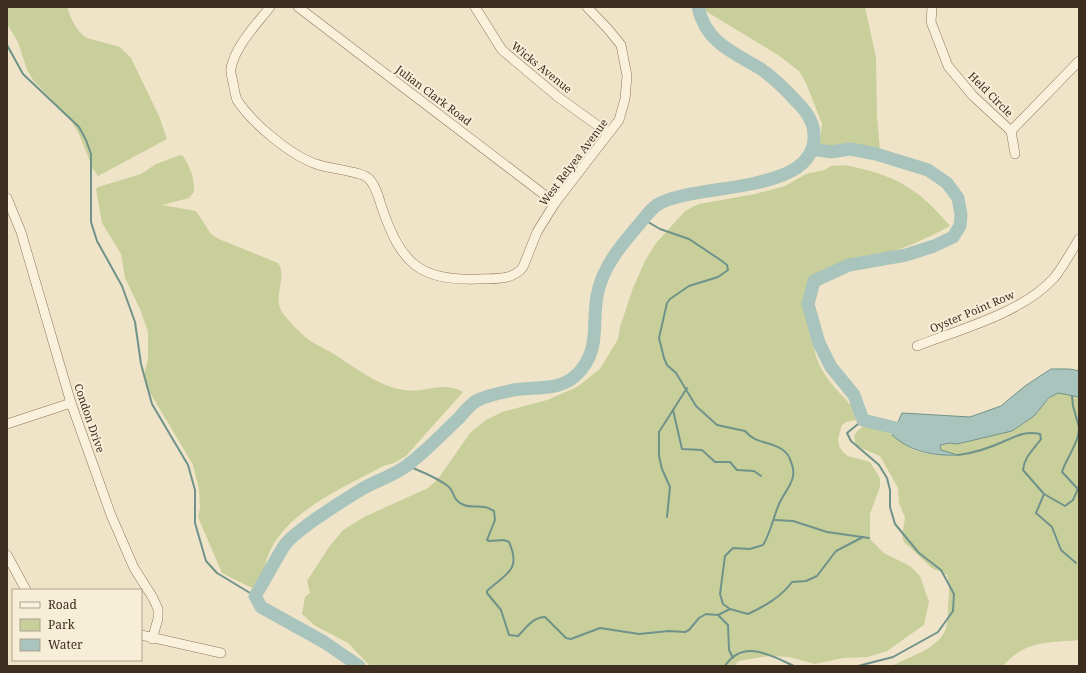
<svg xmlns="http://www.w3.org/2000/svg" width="1086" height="673" font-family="'Noto Serif',serif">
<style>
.green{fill:#c9cf9b}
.water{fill:#a9c4bc;stroke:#6f938a}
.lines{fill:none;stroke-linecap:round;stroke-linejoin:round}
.stream{stroke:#6f938a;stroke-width:2}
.river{stroke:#a9c4bc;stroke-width:13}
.minor-casing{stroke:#8d765c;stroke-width:10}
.minor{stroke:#faf1dc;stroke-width:9}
.labels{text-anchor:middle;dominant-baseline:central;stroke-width:4;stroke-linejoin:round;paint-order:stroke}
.street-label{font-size:11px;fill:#3d2e20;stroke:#f7eed8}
</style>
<rect width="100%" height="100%" fill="#f0e4c8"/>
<g class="green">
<path d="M7,7H67C71,19 76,31 87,38L120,47L131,58L159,116L167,139L98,176L93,169L79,134L70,119L33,80L27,70L18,42L7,24Z"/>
<polygon points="699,7 865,7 876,57 877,116 880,150 843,145 819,150 822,124 806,83 799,71 778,55"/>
<path d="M180,155L183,156C190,167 195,179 194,192L189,198L162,205L196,211L211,234L219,239L278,263C289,278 270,297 284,315C290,322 296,329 303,335C311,343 324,348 334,354C356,368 378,386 404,390C425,394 442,380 463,392L406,456L394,463L383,466C344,488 288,510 269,553C264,565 263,580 260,592L222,573L198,517L200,508L199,489L193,465L145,384V370L148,359V332L140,309L125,278L121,254L102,223L96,189L98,187L141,174L156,164Z"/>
<path d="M845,165C895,175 917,187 950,226C930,237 910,246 888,253C871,258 851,258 835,268C825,274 813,290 812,303C810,321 812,352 821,368C830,385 846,399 858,413L857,420L846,422L842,425L838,439L839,446L843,452L848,456L870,462L880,478V487L870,514V539L884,553L910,566L920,576L929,602L924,625L921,627L887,651L868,657L843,658L815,664L789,657L769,656L739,661L734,666H370L348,643L314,625L302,614L305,597L310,593L307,581L329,547L343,530L364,517L428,488L438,479L470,433L486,420L502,412L547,400L577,387L600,369L618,339L620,327L633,288L645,261L656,243L685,211L699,204L755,194L785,186L806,174L824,170L831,166Z"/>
<path d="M1058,393L1079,397V640C1048,643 1025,640 1003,666H892C910,656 939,649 946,628C948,621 948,613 948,606C949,595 950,586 947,575L932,568L904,542L902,536L905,518L899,503L898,488L880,456L856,446L854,436C870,407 899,445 917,451C929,456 944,455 956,454L941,450L940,445L950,443L957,444C974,440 1006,433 1020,426C1036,418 1043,401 1058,393Z"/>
</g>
<path class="water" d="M1051,369H1070L1079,371V397L1058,393L1049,398L1034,416L1012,431L957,444L950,443L940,445L941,450L958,455C933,456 911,452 892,435L902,413L970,417L1001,406L1025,386Z"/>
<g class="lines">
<g class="stream">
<polyline points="7,45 23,74 79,127 86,140 91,154 91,222 97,241 122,286 135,322 141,364 152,404 188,465 195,490 195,523 206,561 217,573 255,596"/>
<path d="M643,219L660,229L689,239L722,261L727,265L728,270L718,277L689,286L670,299L667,303L659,338L664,358L667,365L676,373L696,406L717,425L745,431C757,445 769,440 783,450C788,454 789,456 791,462C799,479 785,490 779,504C773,518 771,532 763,545L750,549L733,548L725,556L720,594L723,604L730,609L748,614C765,606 781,597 792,582L806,581L817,576L836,551L863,537"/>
<polyline points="1072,396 1073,406 1079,427"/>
<polyline points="673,410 682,449 702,450 715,462 730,462 737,470 754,471 761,476"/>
<path d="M958,455C974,453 992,447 1007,440C1018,435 1027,431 1040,434L1041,439C1034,449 1024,457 1023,470L1044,494L1065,506L1073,500L1078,489L1062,472C1066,458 1078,445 1079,430"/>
<path d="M408,466C422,472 437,477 449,487C455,493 452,500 464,505C474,509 482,503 494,511L495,520L487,540L489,541L504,540L509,542C522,571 505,574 487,591V593L501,610L509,635L518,636C526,628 533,617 545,617L566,638L571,639L600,628L639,634L669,631L685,632L689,630L699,618L706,614L718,615L730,609"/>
<polyline points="1044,494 1036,513 1052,527 1061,550 1076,563"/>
<polyline points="667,517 670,487 662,469 659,456 659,432 687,388"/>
<polyline points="775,520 793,521 827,532 869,538"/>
<polyline points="718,615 728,625 729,650 733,658"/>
<path d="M725,666C743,638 772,656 794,666"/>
<polyline points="858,666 893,657 938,632 953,611 954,594 941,570 919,553 895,524 890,507 890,490 887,478 879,465 851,441 847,433 863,420"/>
</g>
<g class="river">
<polyline points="812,149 831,152 850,149 876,154 928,170 947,183 958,198 961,215 960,226 953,237 934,246 906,255 849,265 814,281 808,304 819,343 831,367 854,395 863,420 912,432"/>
<path d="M359,666L324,642L261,607L255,596C265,580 274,562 284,546C295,530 344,500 362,489C377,480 396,475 409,464C427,450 443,433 459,418C464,412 470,405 476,401C485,396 499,393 509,391C534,385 562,394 581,370C600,347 592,323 597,296C602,267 622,244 641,222C645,217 651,209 657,205C692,182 817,196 814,135C814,122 806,111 797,102C786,90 774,78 761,69C733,52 706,43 698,7"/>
</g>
<g class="minor-casing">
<g id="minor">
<path d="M270,7C256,25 236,45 231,68C230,72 232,78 233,82C234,88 235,95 237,100C252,123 290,155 316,164C329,169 360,171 368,178C376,185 379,199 382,208C401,263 419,281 478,279C495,278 512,281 523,267L537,232L555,203L619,120L625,99L627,76L621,45L608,29L587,7"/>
<polyline points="298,7 555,203"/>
<polyline points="475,7 502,50 558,97 608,133"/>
<polyline points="932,7 931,22 948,66 973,96 1011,131"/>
<polyline points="1015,154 1011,131 1079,61"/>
<polyline points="7,198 21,232 71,403 111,515 134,568 153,598 158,609 158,619 152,639"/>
<path d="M917,346C961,329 1022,313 1054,278C1063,267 1071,252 1079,239"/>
<polyline points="7,424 71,403"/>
<polyline points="7,555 26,590"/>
<polyline points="141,635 221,653"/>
</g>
</g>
<use href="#minor" class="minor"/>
</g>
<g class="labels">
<g class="street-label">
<text transform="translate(542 67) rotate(39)">Wicks Avenue</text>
<text transform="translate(991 94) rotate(45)">Held Circle</text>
<text transform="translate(434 95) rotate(37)">Julian Clark Road</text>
<text transform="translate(573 162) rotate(-53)">West Relyea Avenue</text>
<text transform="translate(972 311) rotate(-23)">Oyster Point Row</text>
<text transform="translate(90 418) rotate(71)">Condon Drive</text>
</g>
</g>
<rect width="1086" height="673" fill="none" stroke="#3d2e20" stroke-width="16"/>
<rect x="12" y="589" width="130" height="72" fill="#f7eed8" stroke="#ada18e"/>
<rect x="20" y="602" width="20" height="6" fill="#faf1dc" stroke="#ada18e"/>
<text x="48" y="609" font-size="12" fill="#3d2e20">Road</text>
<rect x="20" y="619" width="20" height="12" fill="#c9cf9b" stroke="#ada18e"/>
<text x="48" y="629" font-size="12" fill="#3d2e20">Park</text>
<rect x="20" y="639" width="20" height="12" fill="#a9c4bc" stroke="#ada18e"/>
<text x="48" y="649" font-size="12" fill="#3d2e20">Water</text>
</svg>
